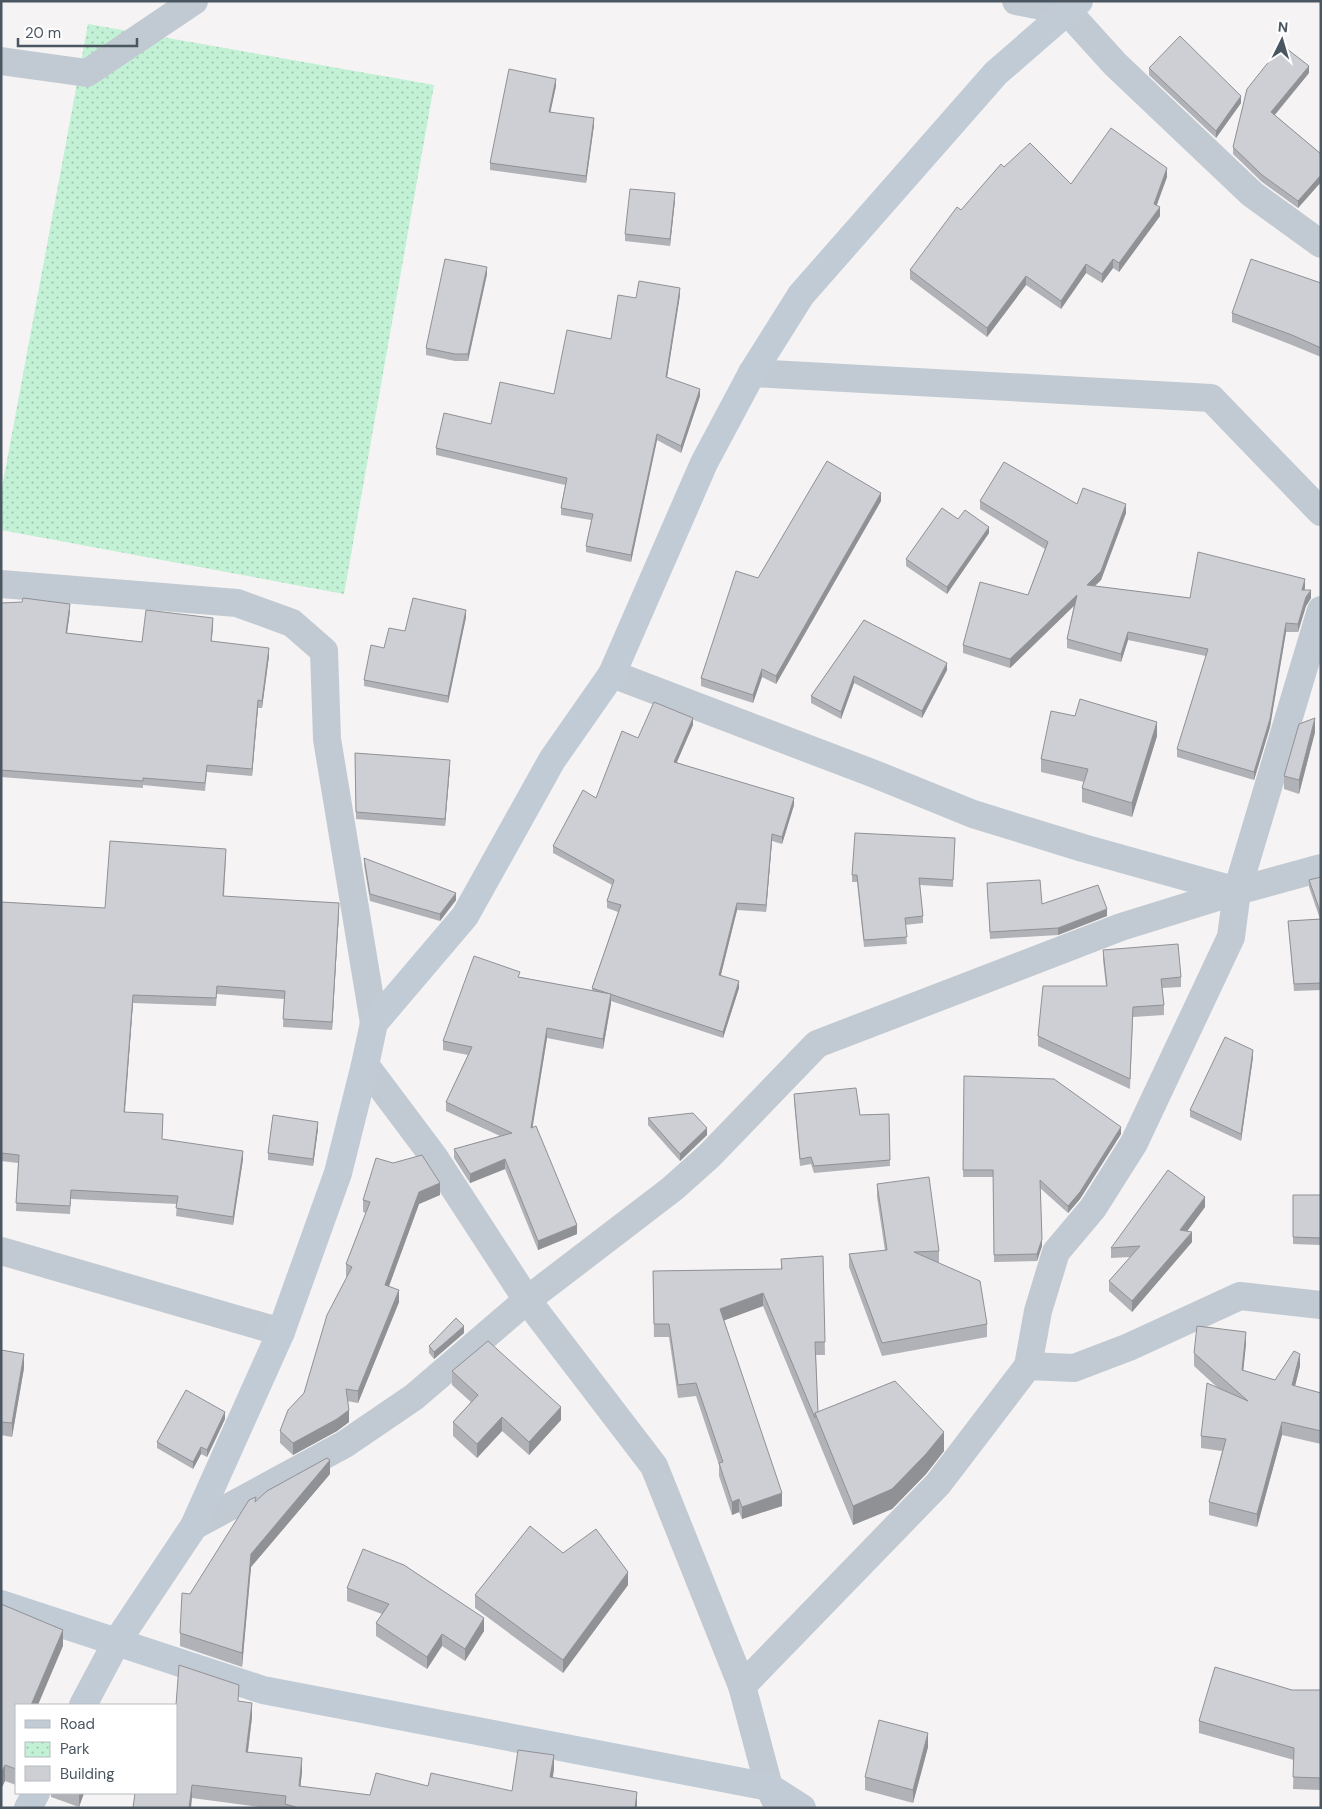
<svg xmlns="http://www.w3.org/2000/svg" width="1322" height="1809" font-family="'DM Sans',sans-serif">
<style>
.park{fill:url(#park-dots)}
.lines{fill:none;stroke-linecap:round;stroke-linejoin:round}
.street{stroke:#c1cad2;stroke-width:28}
.secondary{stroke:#c1cbd6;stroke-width:28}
.wall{fill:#b0b2b7}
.shaded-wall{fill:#909195}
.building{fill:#cdcfd5;stroke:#909195}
</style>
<defs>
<pattern id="park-dots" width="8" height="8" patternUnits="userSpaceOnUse" patternTransform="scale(1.25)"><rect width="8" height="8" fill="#c3f1d5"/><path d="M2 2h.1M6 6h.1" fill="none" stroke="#a0c6b0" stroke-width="1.8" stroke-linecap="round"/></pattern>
</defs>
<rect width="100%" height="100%" fill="#f5f3f3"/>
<polygon class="park" points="88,24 434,85 344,594 1,530 1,493"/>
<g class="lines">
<g class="street">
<polyline points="1016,1 1067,11 1115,64 1252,194 1321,244"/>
<polyline points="1,61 87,73 194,1"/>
<polyline points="752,373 1211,398 1321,512"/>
<polyline points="1,584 237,603 292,623 324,651 327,739 374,1023"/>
<polyline points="612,674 872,773 973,814 1083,848 1237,891"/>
<polyline points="365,1065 434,1157 527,1300 654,1466 742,1686 769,1787 779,1808"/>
<polyline points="1,1251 281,1332"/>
<polyline points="1028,1366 1038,1311 1056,1252 1093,1208 1134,1143 1231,937 1237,891 1321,610"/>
<polyline points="194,1526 345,1444 414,1397 527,1300 672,1189 709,1156 817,1044 1121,927 1237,891 1321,868"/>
<polyline points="742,1686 938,1484 1028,1366 1074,1368 1129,1347 1240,1296 1321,1305"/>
</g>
<g class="secondary">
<polyline points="1,1604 263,1690 769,1787 802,1808"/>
<polyline points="83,1705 116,1643 194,1526 281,1332 338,1173 365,1065 374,1023 465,916 552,760 612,674 704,463 752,373 801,295 996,73 1079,1"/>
<polyline points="28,1808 36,1793"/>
</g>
</g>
<g class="wall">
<polygon points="1149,68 1241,103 1216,138 1149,75"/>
<polygon points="1309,73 1275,115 1321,154 1321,182 1298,208 1262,182 1233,154 1233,147"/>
<polygon points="556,86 550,112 594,125 586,183 490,170 490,163"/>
<polygon points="1167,177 1156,205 1160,216 1119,272 1113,268 1102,283 1086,273 1061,309 1026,285 987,337 910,279 910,270 961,210 1071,184"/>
<polygon points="675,200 670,246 625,241 625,234"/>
<polygon points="487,274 468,361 455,361 426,355 426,348"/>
<polygon points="1321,283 1321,357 1292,345 1232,322 1232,313"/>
<polygon points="680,295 667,377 700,396 681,453 657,440 631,562 586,552 586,546 591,520 561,515 561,508 565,485 436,455 436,448 491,424 554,394 611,339 636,298"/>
<polygon points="881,501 776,684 762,677 753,703 701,686 701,678 758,578"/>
<polygon points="980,501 1077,504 1126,513 1101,580 1095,586 1190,598 1305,588 1304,590 1311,598 1306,606 1298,632 1286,632 1270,727 1254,780 1177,757 1177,749 1206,656 1128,640 1121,662 1067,648 1067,639 1074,605 1010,668 963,653 963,645 1028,595 1045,549 980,509"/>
<polygon points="958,519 989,533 947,594 906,566 906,559"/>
<polygon points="1,603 70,611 67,633 142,642 213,626 211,641 269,656 262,708 258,708 252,776 207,772 205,791 143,785 143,788 1,777"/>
<polygon points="466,617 448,703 364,686 364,680 384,648 405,631"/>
<polygon points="864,620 947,670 922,718 854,683 841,719 811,703 811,696"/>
<polygon points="1075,716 1157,736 1132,817 1082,802 1082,788 1084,782 1041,772 1041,759"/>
<polygon points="693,725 676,762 794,805 782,844 772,841 766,912 737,910 721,975 739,988 723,1038 611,1001 603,1049 547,1038 532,1128 577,1234 538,1250 505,1169 470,1183 454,1158 454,1149 500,1136 446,1111 446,1102 468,1055 443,1050 443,1041 520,977 592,991 592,988 618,912 607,908 607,901 612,885 553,853 553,846 596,798 638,738"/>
<polygon points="1315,732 1299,794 1284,789 1284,776"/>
<polygon points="355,753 450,767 445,826 356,819"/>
<polygon points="955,838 953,887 920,885 923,916 923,923 905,925 907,944 864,947 857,882 852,882 852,875"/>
<polygon points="226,857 224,896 339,912 332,1030 283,1027 284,999 217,994 216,1006 133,1003 125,1112 163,1122 162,1139 243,1159 233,1225 176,1216 177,1204 71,1199 70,1214 16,1211 18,1163 1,1161 1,902 105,908"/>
<polygon points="364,858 456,900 440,921 370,901 364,865"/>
<polygon points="1321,877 1321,990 1294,991 1288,921 1320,919 1309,887 1309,880"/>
<polygon points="987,883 1042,904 1107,916 1058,935 990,939"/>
<polygon points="1103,950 1181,977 1181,987 1162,988 1164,1005 1164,1015 1133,1017 1130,1089 1038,1046 1038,1036 1106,986 1103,960"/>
<polygon points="1253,1057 1241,1141 1190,1117 1190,1110"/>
<polygon points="964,1076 1121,1134 1080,1199 1068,1213 1040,1188 1042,1246 1037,1261 994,1262 993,1177 963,1177"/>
<polygon points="794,1094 860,1115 889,1114 890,1166 814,1173 811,1164 800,1166 794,1101"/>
<polygon points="648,1118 707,1135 680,1161 648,1125"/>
<polygon points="318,1129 313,1166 268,1160 268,1153"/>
<polygon points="877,1184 939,1251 939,1264 987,1324 987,1337 882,1356 849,1267 849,1254 885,1251 877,1197"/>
<polygon points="440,1195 419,1204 389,1286 399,1302 358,1403 347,1401 349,1422 337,1431 293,1455 280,1443 280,1431 304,1393 347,1277 346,1276 346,1264 366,1213 363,1212 363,1200"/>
<polygon points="1293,1195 1321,1195 1321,1245 1293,1244"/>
<polygon points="1205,1207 1187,1231 1192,1242 1132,1312 1109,1291 1109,1281 1130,1257 1111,1258 1111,1248"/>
<polygon points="823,1256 825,1355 816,1355 818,1412 944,1451 926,1474 892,1509 853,1525 763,1306 724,1320 782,1506 742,1519 739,1512 732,1515 719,1476 719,1465 696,1396 678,1398 669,1337 654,1337 653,1271 781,1269 781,1259"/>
<polygon points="464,1333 434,1359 429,1353 429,1346"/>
<polygon points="1246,1344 1243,1370 1275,1380 1300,1366 1295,1386 1321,1393 1321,1444 1282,1435 1257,1527 1209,1515 1209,1502 1222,1451 1201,1448 1201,1436 1218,1388 1194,1366 1194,1353"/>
<polygon points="1,1350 24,1368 12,1437 1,1435"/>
<polygon points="452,1371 561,1420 529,1455 502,1431 477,1458 453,1436 453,1422 471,1402 452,1385"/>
<polygon points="225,1419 207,1457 201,1454 193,1469 157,1448 157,1442"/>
<polygon points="330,1474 251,1567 242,1667 180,1646 180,1633 190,1594 256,1501"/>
<polygon points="563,1553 628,1585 563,1673 475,1608 475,1595"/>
<polygon points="347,1588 484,1631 465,1661 442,1646 427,1669 376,1636 376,1623 382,1614 347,1601"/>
<polygon points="1,1604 63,1646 16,1705 16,1785 5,1781 1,1789"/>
<polygon points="1292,1690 1321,1690 1321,1790 1293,1789 1294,1760 1199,1733 1199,1721"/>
<polygon points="239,1701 252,1717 248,1752 302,1772 300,1787 370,1795 428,1786 512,1791 554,1769 553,1777 637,1806 637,1808 267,1808 192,1798 133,1808"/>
<polygon points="928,1747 913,1803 865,1790 865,1777"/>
<polygon points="51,1793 84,1793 79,1807 51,1797"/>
</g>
<g class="shaded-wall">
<polygon points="1309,66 1309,73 1271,119 1271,112"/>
<polygon points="556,79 556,86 549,119 549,112"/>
<polygon points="1241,96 1241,103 1216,138 1216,131"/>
<polygon points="594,118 594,125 586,183 586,176"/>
<polygon points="1167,168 1167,177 1154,213 1154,204"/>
<polygon points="1321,175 1321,182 1298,208 1298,201"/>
<polygon points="675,193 675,200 670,246 670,239"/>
<polygon points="1160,207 1160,216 1119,272 1119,263"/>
<polygon points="1113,259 1113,268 1102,283 1102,274"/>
<polygon points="1086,264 1086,273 1061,309 1061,301"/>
<polygon points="487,267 487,274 468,361 468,354"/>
<polygon points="1026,276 1026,285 987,337 987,328"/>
<polygon points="680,288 680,295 666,384 666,377"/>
<polygon points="700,389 700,396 681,453 681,446"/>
<polygon points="657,434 657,440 631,562 631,555"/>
<polygon points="881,493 881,501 776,684 776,676"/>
<polygon points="1126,504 1126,513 1101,580 1087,593 1087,585"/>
<polygon points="989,527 989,533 947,594 947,587"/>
<polygon points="1305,579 1305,588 1302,598 1302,590"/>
<polygon points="1311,590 1311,598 1306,606 1298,632 1298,624 1306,597"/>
<polygon points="1077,595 1077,603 1010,668 1010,659"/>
<polygon points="70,604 70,611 66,640 66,633"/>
<polygon points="466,610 466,617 448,703 448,696"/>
<polygon points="213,618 213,626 211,649 211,641"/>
<polygon points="1286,623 1286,632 1270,727 1254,780 1254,772"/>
<polygon points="1128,632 1128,640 1121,662 1121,654"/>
<polygon points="269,648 269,656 262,708 262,701"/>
<polygon points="947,663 947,670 922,718 922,711"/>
<polygon points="762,669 762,677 753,703 753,695"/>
<polygon points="854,676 854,683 841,719 841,712"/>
<polygon points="258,700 258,708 252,776 252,769"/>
<polygon points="693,718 693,725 674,769 674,762"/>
<polygon points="1315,718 1315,732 1299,794 1299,780"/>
<polygon points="1157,722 1157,736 1132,817 1132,803"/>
<polygon points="450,760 450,767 445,826 445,819"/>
<polygon points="794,798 794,805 782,844 782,837"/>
<polygon points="772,834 772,841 766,912 766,905"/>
<polygon points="456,893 456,900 440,921 440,914"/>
<polygon points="339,903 339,912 332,1030 332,1022"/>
<polygon points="737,903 737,910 719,982 719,975"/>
<polygon points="1107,909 1107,916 1058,935 1058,928"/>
<polygon points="739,981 739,988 723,1038 723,1032"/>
<polygon points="611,994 611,1004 603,1049 603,1039"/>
<polygon points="133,995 133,1003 124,1120 124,1112"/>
<polygon points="547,1028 547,1038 531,1137 531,1128"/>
<polygon points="1253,1050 1253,1057 1241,1141 1241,1134"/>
<polygon points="318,1122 318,1129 313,1166 313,1159"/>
<polygon points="1121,1127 1121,1134 1080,1199 1068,1213 1068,1206"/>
<polygon points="707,1128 707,1135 680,1161 680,1154"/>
<polygon points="243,1151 243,1159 233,1225 233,1217"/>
<polygon points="505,1159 505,1169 470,1183 470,1174"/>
<polygon points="440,1183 440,1195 419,1204 385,1297 385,1285 419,1192"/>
<polygon points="1205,1197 1205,1207 1180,1241 1180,1230"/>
<polygon points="577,1225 577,1234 538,1250 538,1241"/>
<polygon points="1192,1232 1192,1242 1132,1312 1132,1301"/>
<polygon points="1042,1239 1042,1246 1037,1261 1037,1254"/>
<polygon points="399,1290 399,1302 358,1403 358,1391"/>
<polygon points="763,1293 763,1306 720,1322 720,1309"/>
<polygon points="464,1326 464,1333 434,1359 434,1352"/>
<polygon points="1246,1332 1246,1344 1242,1383 1242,1370"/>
<polygon points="24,1354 24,1368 12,1437 12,1423"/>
<polygon points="1300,1354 1300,1366 1292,1398 1292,1385"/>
<polygon points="561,1407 561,1420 529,1455 529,1442"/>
<polygon points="349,1410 349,1422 337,1431 293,1455 293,1443"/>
<polygon points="225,1412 225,1419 207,1457 207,1450"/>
<polygon points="502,1417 502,1431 477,1458 477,1444"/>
<polygon points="1282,1422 1282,1435 1257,1527 1257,1514"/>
<polygon points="944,1432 944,1451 926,1474 892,1509 853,1525 853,1506"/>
<polygon points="201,1447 201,1454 193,1469 193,1462"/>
<polygon points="330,1460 330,1474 251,1567 242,1667 242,1653 251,1554"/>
<polygon points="782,1493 782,1506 742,1519 742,1507"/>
<polygon points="739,1499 739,1512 732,1515 732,1502"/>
<polygon points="628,1572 628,1585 563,1673 563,1660"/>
<polygon points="484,1618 484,1631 465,1661 465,1649"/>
<polygon points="63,1630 63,1646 38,1705 31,1705"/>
<polygon points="442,1634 442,1646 427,1669 427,1657"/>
<polygon points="252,1703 252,1717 246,1765 246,1752"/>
<polygon points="928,1733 928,1747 913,1803 913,1790"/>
<polygon points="554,1755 554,1769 550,1791 550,1777"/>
<polygon points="302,1758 302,1772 299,1800 299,1786"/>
<polygon points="5,1765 5,1781 1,1789 1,1773"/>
<polygon points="192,1785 192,1798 191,1808 189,1808"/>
<polygon points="637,1792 637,1808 635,1808"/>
<polygon points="79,1793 84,1793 79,1807"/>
</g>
<g class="building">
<polygon points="1180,36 1241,96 1216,131 1149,68"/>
<polygon points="1282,45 1309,66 1271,112 1321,154 1321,175 1298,201 1262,175 1233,147 1247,89"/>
<polygon points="509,69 556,79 549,112 594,118 586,176 490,163"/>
<polygon points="1111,128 1167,168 1154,204 1160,207 1119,263 1113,259 1102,274 1086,264 1061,301 1026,276 987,328 910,270 957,207 961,210 1001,164 1004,167 1030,143 1071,184"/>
<polygon points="630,189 675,193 670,239 625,234"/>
<polygon points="445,259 487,267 468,354 455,354 426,348"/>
<polygon points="1251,259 1321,283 1321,348 1292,335 1232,313"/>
<polygon points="639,281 680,288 666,377 700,389 681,446 657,434 631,555 586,546 593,514 561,508 567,478 436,448 444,413 491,424 500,382 554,394 567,330 611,339 618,295 636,298"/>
<polygon points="827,461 881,493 776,676 762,669 753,695 701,678 736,571 758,578"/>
<polygon points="1004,462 1077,504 1083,488 1126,504 1101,571 1087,585 1190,598 1198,552 1305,579 1302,590 1311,590 1306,597 1298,624 1286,623 1270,719 1254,772 1177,749 1208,649 1128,632 1121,654 1067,639 1077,595 1010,659 963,645 980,582 1028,595 1048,542 980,501"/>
<polygon points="942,508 958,519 965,510 989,527 947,587 906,559"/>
<polygon points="23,598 70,604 66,633 142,642 146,610 213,618 211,641 269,648 262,701 258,700 252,769 207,765 205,783 143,778 143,781 1,770 1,603 22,602"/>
<polygon points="413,598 466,610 448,696 364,680 371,645 384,648 389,628 405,631"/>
<polygon points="864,620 947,663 922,711 854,676 841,712 811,696"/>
<polygon points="1080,699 1157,722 1132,803 1082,788 1088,769 1041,759 1051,711 1075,716"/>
<polygon points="654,702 693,718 674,762 794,798 782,837 772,834 766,905 737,903 719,975 739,981 723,1032 592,988 621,905 607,901 614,880 553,846 583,790 596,798 622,731 638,738"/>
<polygon points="1315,718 1299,780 1284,776 1299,724"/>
<polygon points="355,753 450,760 445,819 356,812"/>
<polygon points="855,833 955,838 953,880 919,878 923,916 905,918 907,937 864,940 857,875 852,875"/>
<polygon points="110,841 226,849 223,896 339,903 332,1022 283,1019 285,991 217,986 216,998 133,995 124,1112 163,1114 162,1139 243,1151 233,1217 176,1208 178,1196 71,1190 70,1206 16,1203 19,1155 1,1153 1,902 105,908"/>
<polygon points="364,858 456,893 440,914 370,894"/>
<polygon points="1321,877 1321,914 1309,880"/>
<polygon points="1040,880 1042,904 1098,885 1107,909 1058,928 990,932 987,883"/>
<polygon points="1321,919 1321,983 1294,984 1288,921"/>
<polygon points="1178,944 1181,977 1161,979 1164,1005 1133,1007 1130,1079 1038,1036 1043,986 1107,986 1103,950"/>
<polygon points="474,956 520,972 518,977 611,994 603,1039 547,1028 531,1128 536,1126 577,1225 538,1241 505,1159 470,1174 454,1149 512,1133 446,1102 472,1047 443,1041"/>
<polygon points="1225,1037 1253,1050 1241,1134 1190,1110"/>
<polygon points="964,1076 1054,1079 1121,1127 1080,1192 1068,1206 1040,1180 1042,1239 1037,1254 994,1255 993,1170 963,1170"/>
<polygon points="856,1088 860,1115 889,1114 890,1160 814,1166 811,1157 800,1159 794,1094"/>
<polygon points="693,1113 707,1128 680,1154 648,1118"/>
<polygon points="273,1115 318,1122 313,1159 268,1153"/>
<polygon points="422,1155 440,1183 419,1192 385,1285 399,1290 358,1391 346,1389 349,1410 337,1419 293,1443 280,1431 288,1410 304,1393 327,1315 352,1267 346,1264 370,1202 363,1200 376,1158 393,1163"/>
<polygon points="1168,1170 1205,1197 1180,1230 1192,1232 1132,1301 1109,1281 1140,1246 1111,1248"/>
<polygon points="929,1177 939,1251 914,1252 980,1281 987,1324 882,1343 849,1254 887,1250 877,1184"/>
<polygon points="1293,1195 1321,1195 1321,1238 1293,1237"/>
<polygon points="823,1256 825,1342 815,1342 818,1412 815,1413 815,1418 763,1293 720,1309 782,1493 742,1507 739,1499 732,1502 719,1463 723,1462 696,1383 678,1385 669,1324 654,1324 653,1271 782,1269 781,1259"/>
<polygon points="456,1318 464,1326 434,1352 429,1346"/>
<polygon points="1197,1326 1246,1332 1242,1370 1275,1380 1294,1351 1300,1354 1292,1385 1321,1393 1321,1431 1282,1422 1257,1514 1209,1502 1226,1439 1201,1436 1207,1383 1248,1401 1194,1353"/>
<polygon points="488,1341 561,1407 529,1442 502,1417 477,1444 453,1422 478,1395 452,1371"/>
<polygon points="1,1350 24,1354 12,1423 1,1422"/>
<polygon points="895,1381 944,1432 926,1454 892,1489 853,1506 815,1413"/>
<polygon points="186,1390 225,1412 207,1450 201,1447 193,1462 157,1442"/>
<polygon points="327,1458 330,1460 251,1554 242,1653 180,1633 182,1593 190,1594 249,1500 256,1497 255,1502 267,1491"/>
<polygon points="530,1526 563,1553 596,1529 628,1572 563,1660 475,1595"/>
<polygon points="363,1549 404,1565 484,1618 465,1649 442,1634 427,1657 376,1623 389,1604 347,1588"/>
<polygon points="1,1604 63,1630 31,1705 16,1705 16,1769 5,1765 1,1773"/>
<polygon points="179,1665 239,1685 238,1701 252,1703 246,1752 302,1758 299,1786 370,1795 376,1773 428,1786 431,1773 512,1791 518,1750 554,1755 550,1777 637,1792 635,1808 299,1808 285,1804 286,1796 192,1785 189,1808 133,1808 135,1793 176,1793 176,1705"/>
<polygon points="1215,1667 1292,1690 1321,1690 1321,1778 1293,1777 1294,1748 1199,1721"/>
<polygon points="879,1720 928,1733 913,1790 865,1777"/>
</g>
<rect width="1322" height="1809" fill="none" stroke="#4a5661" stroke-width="5"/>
<rect x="15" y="1704" width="162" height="90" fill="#ffffff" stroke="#b7bbc0"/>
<rect x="25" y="1720" width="25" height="8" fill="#c1cbd6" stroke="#b7bbc0"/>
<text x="60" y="1729" font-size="15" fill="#4a5661">Road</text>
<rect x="25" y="1742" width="25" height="15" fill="url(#park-dots)" stroke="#b7bbc0"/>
<text x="60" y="1754" font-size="15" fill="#4a5661">Park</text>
<rect x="25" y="1766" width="25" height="15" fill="#cdcfd5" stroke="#b7bbc0"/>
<text x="60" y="1779" font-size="15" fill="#4a5661">Building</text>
<g transform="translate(1282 40) rotate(5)" stroke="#ffffff" stroke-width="4" paint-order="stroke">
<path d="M0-4L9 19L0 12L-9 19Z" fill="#4a5661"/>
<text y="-8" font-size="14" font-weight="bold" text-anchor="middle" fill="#4a5661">N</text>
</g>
<path d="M18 38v8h119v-8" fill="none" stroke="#4a5661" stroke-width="2.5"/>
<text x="25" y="38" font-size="15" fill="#4a5661" stroke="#ffffff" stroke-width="4" paint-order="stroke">20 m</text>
</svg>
